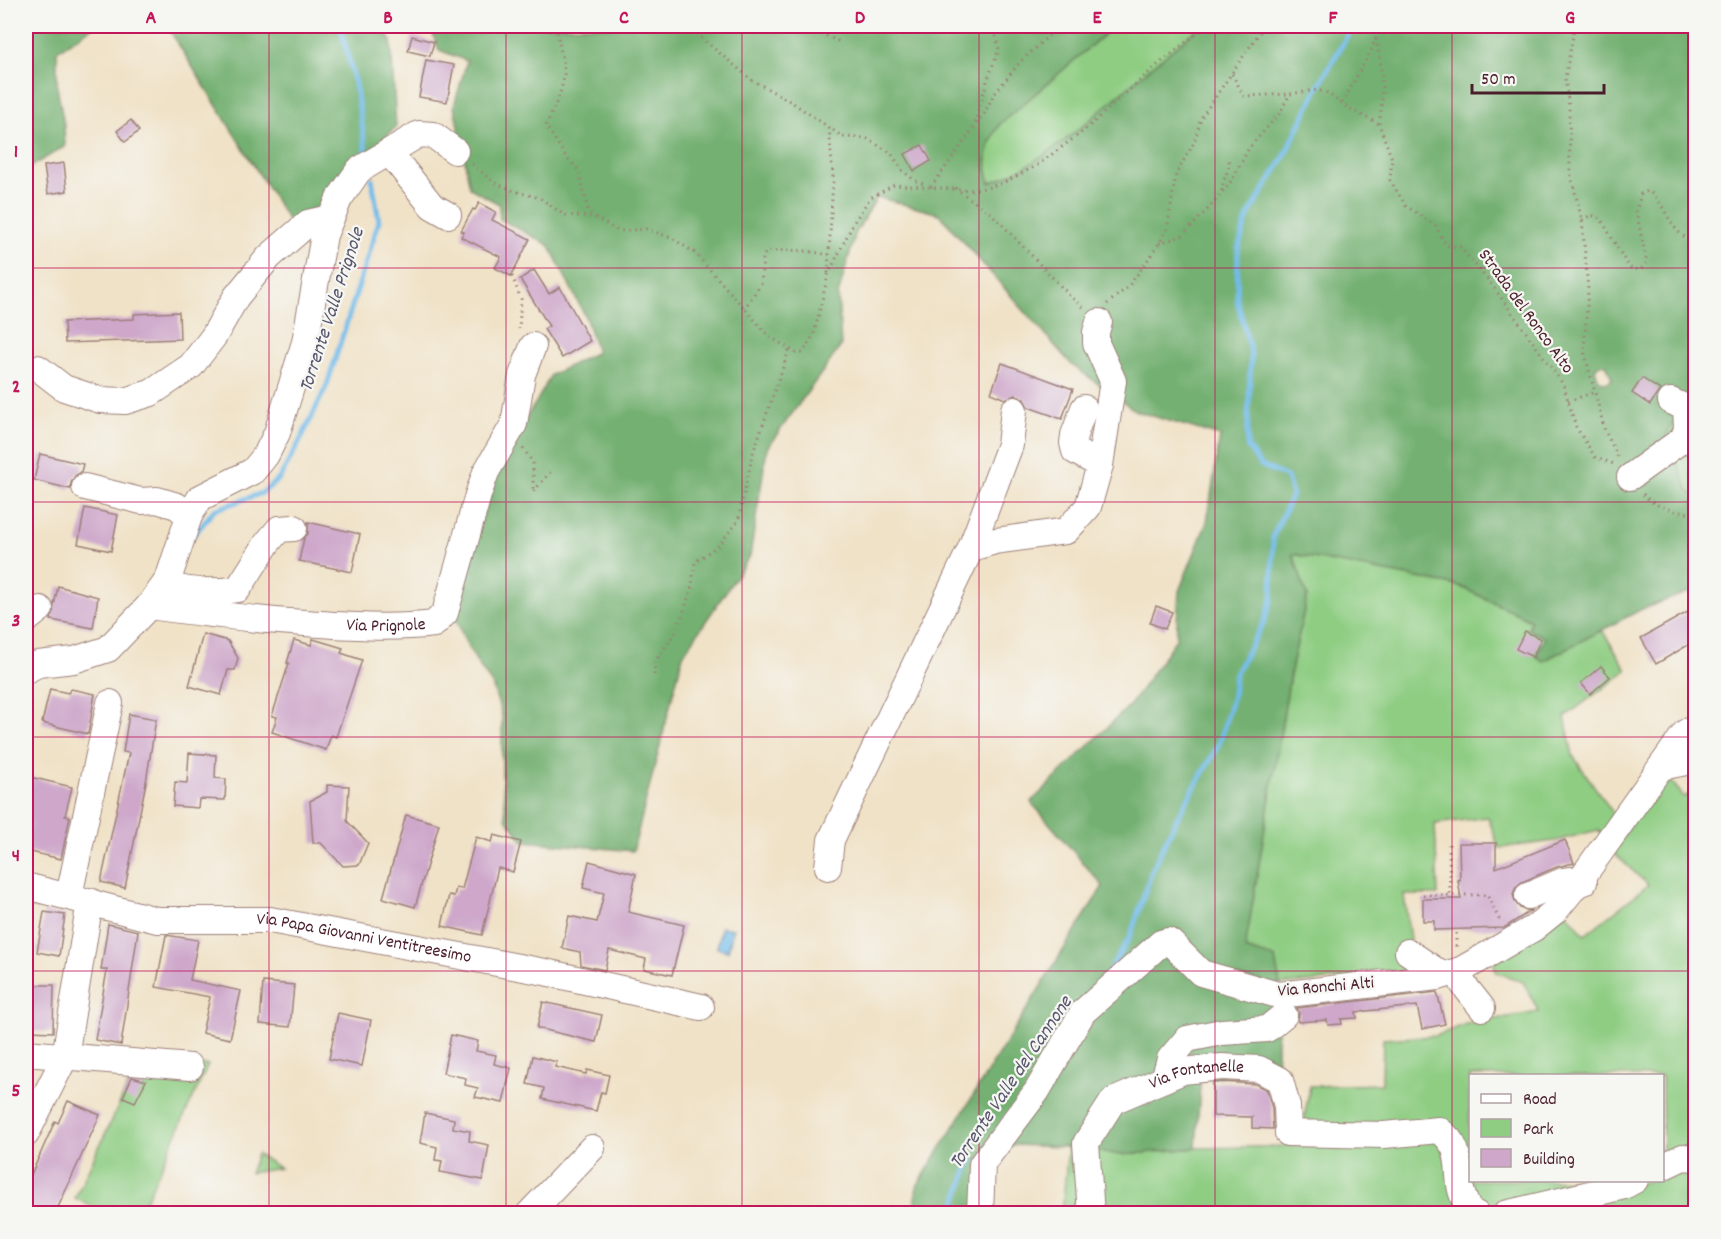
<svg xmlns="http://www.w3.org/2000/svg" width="1721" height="1239" font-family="Dekko,sans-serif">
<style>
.green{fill:#8fcd83;stroke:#6c7657;stroke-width:1.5}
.forest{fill:#73b071;stroke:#5e684e;stroke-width:1.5;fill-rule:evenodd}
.water{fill:#71bcea;stroke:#5e6e8a;stroke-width:1.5}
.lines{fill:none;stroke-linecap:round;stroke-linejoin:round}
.stream{stroke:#71bcea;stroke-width:5}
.building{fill:#cea7cb}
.minor-casing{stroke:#9d8079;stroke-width:28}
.path{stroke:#9d8079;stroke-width:3;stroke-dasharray:1.5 4.5;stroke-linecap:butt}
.minor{stroke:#fff;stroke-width:26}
.grid{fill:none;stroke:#c2185b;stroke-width:1.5;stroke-opacity:0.55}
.labels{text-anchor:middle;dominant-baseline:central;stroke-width:4.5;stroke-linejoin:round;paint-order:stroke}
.street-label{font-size:18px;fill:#4a1f2b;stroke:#f6f6f2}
.water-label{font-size:20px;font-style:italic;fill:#58566e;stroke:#f6f6f2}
.neatline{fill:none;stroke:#c2185b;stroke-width:2}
.grid-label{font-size:20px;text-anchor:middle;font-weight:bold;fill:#c2185b}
</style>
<rect width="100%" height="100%" fill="#f6f6f2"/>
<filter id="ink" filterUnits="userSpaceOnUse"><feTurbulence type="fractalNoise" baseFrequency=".0167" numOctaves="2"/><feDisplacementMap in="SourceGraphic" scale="12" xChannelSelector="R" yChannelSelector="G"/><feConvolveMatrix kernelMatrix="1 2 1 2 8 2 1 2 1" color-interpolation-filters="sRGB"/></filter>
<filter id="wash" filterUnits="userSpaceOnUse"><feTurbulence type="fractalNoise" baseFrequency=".008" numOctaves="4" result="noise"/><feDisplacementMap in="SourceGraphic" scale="24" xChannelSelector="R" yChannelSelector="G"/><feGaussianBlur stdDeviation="1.35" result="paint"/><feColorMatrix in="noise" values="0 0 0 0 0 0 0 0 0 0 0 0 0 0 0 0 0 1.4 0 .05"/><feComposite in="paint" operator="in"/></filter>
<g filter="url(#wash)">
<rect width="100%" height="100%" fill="#f0e2c7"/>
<g class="green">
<path d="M1114,26H1201C1177,45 1153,65 1130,85C1087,123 1044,163 990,183C982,161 988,142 1000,124Z"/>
<polygon points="1695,383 1695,495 1689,492 1666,436"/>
<polygon points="1293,554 1459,586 1532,621 1545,638 1543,660 1602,630 1627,670 1565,717 1573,756 1613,813 1603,836 1598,830 1555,841 1499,848 1488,817 1435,824 1438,895 1404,895 1414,971 1280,985 1245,949 1290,675 1307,596"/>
<polygon points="1662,770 1684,797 1695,792 1695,1153 1663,1157 1662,1076 1470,1076 1470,1180 1612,1181 1495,1211 1479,1211 1456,1137 1302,1130 1310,1086 1382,1084 1383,1039 1436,1036 1466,1024 1539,1012 1523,982 1496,972 1492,956 1564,909 1585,935 1648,885 1614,853"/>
<polygon points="144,1061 208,1065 140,1213 104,1213 75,1198 133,1075"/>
<polygon points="1437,1135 1466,1213 1097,1213 1091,1150 1121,1155 1196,1148 1298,1146"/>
<polygon points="1068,1146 1082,1148 1088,1213 1062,1214"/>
<polygon points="257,1154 280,1168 250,1173"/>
<polygon points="1695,1161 1695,1213 1579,1214 1606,1194 1646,1181 1662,1180 1663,1172"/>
</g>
<g class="forest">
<polygon points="26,26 94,26 57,51 57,87 64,125 65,146 26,170"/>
<polygon points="167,26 381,26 391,41 396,127 345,175 319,208 289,222"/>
<path d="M430,26H1114L1000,124C988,142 982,162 990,183C1044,163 1087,123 1130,85C1153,65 1177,45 1201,26H1695V383L1666,436L1689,492L1695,495V590L1642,609L1543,661L1536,656L1545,638L1528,629L1531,620L1459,586L1293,554L1307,596L1290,675L1245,949L1275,958L1280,985L1202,970L1167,935L1050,1047L972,1213H913L917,1186L1103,886L1031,802L1131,704L1176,639L1179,591L1207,522L1220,436L1136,411L1072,365L939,214L877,197L856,232L838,295L841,346L767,448L750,556L683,655L633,851L523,841L506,818L502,775V715L492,684L478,664L464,639L455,616L456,591L509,443L535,404L551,375L597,352L585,316L549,245L500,219L499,204L470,188L454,106L467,61L439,50ZM1603,364L1607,366L1612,379L1606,383L1599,380L1595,369L1598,365Z"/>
<polygon points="1167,946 1277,999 1277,1065 1108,1099 1082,1148 1016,1145 1001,1150 1085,1013"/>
<polygon points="1201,1072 1196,1148 1121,1155 1091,1150 1119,1104 1150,1105 1151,1091"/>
</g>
<polygon class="water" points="721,927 733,929 728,951 717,948"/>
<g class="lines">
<g class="stream">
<polyline points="340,26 355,83 366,151"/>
<polyline points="195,534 214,510 262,493 279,479 300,441 327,385 379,221 372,179"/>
<polyline points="1106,976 1130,937 1153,868 1176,820 1219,744 1233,695 1235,674 1264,622 1272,599 1273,536 1292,495 1287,477 1260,465 1247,446 1251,353 1237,300 1238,249 1248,216 1283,159 1319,85 1353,26"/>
<polyline points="952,1214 967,1170 973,1160"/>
</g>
</g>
<g id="blocks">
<g class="building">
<polygon points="412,36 434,42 430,56 408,51"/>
<polygon points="426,60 454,65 447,102 419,97"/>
<polygon points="131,120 139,131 125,142 117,131"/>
<polygon points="922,145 931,161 914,171 905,154"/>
<polygon points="64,163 67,191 48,194 44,166"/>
<polygon points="479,203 496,212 492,220 530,239 511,276 495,268 501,257 461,237 464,232 461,231 473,209 475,210"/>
<polygon points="534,270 549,294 560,287 590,341 562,358 544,329 549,326 520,279"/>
<polygon points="179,312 180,339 65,343 64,322 134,319 134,314"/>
<polygon points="1002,363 1073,389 1062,419 1028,407 1023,398 1016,395 1005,399 991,393"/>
<polygon points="1642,378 1660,390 1650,405 1632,393"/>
<polygon points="40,454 83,464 81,472 75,476 71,483 70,489 34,480"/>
<polygon points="85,508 118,515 111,551 78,544"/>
<polygon points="308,522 360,534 352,572 299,561 304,538 308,534"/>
<polygon points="58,586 98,597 93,628 51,620"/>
<polygon points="1156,606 1172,612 1165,629 1150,623"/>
<polygon points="1695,608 1695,641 1656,664 1641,638"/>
<polygon points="1525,631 1541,639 1533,657 1516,649"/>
<polygon points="203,634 228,641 238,658 235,670 228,670 221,695 189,686"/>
<polygon points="313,639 343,648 341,653 362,660 336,737 331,735 326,750 272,732 277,717 272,716 289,663 287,663 294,640 311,645"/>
<polygon points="1601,666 1610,677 1590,694 1581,683"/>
<polygon points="50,689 68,693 71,689 95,694 88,734 42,723"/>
<polygon points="129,714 156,719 146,782 125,888 101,882 129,753 123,752"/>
<polygon points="189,753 216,755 215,778 226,779 225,800 199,799 198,808 173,806 175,782 187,783"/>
<polygon points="26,776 72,787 65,816 70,817 61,859 26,851"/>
<polygon points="327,785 349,786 347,821 368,843 359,865 343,866 321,843 313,843 310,801 327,792"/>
<polygon points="406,815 439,824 415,907 383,898"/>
<polygon points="494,835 521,842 513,872 498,868 482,935 442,926 449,895 454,896 456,888 462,889 476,837 492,842"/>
<polygon points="1565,840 1574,863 1557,867 1522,882 1516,887 1513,894 1515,902 1520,908 1526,911 1532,910 1504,928 1434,930 1434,921 1423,921 1423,899 1461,899 1458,880 1460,880 1459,843 1496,843 1496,868"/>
<polygon points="589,861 636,874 628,912 684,925 672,975 644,969 646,959 609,950 605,970 581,965 580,952 562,948 569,916 597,922 604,893 583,888"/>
<polygon points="44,912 65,915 59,956 37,952"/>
<polygon points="108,924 138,931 121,1045 95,1040 107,970 101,970"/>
<polygon points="166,935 198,940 190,980 241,991 230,1039 202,1033 210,997 156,987"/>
<polygon points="263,982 294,985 290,1027 260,1024"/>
<polygon points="32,985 54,985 53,1032 30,1031"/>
<polygon points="1437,992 1445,1024 1422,1029 1417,1006 1356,1012 1357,1018 1341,1019 1342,1024 1328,1025 1327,1020 1298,1022 1299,1013 1297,1008"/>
<polygon points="543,1002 602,1015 596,1042 537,1028"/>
<polygon points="338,1013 371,1020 362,1066 329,1059"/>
<polygon points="451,1035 478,1041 476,1051 496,1055 494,1064 511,1068 503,1103 475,1097 478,1088 465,1085 466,1078 443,1073"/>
<polygon points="533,1056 557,1062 555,1067 586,1074 587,1070 609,1075 605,1093 601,1092 596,1111 542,1099 544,1088 527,1084"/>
<polygon points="132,1077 146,1081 135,1102 123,1097"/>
<polygon points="1222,1082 1255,1084 1267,1090 1272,1108 1273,1129 1252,1128 1252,1117 1213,1116 1213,1083"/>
<polygon points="68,1101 100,1115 55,1214 26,1214 26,1186 55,1121 58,1123"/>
<polygon points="425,1113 454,1119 453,1128 470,1131 469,1141 489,1145 483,1180 440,1172 442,1161 435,1160 437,1147 420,1143"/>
</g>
</g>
</g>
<g filter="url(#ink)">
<use href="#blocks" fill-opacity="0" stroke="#9d8079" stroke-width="1.5"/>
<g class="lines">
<g class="minor-casing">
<g id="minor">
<polyline points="389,152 432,206 448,215"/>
<polyline points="38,368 64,388 100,400 125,401 151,393 191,366 214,336 236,297 269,257 308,223 330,218"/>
<polyline points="1084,408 1074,435 1073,443 1075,451 1100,465"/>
<polyline points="1630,477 1683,439 1687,429 1686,408 1671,401"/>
<polyline points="85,487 141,501 157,500 177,506 189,516"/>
<polyline points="971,548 995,541 1066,531 1088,507 1100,465 1113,381 1096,343 1096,332 1099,322"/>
<path d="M165,584C189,593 212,593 238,589L268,542L279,529L294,528"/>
<path id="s1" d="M149,606C201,613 253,620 305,623C348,626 391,629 434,624L445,613L478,495L486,472L514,424L522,375L533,346"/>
<polyline points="26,620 40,609"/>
<polyline points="26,670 38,664 74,660 108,649 149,606 168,580 189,516 200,498 253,471 266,455 277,433 305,342 324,235 339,199 359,170 419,134 433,135 455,151"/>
<polyline points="1661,767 1696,760"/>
<polyline points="828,867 831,840 971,548 1010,445 1014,410"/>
<path id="s2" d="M26,886L157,920H270L545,972L701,1007"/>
<polyline points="69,896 110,703"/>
<polyline points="1528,896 1563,881 1581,879 1584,882"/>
<polyline points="1408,952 1435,970 1438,977"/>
<polyline points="1459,971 1463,984 1482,1008"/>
<polyline points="26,1053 190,1067"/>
<polyline points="1164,1079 1170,1059 1187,1039 1222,1032 1267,1029 1284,1015"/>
<polyline points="26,1134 65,1057 90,901"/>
<polyline points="1662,1167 1683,1157 1696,1158"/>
<polyline points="529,1214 592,1148"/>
<polyline points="980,1214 982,1164 1037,1091 1083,1012 1161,943 1168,941 1171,943 1201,973 1278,995 1438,977 1461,970 1534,928 1555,911 1581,879 1685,733 1696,726"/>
<path id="s3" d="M1091,1214L1086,1143L1113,1101L1183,1071L1222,1067L1259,1069L1280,1080L1287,1106L1288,1133L1384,1135L1439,1130C1461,1146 1457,1161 1460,1185C1461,1194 1466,1203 1469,1212L1476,1214"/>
<polyline points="1505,1214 1624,1186 1635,1180"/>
</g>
</g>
<g class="path">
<path d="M557,26C557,40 562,53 564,67C566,86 553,109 546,126L565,155L579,171L588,210L593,216"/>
<polyline points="687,26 752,80 793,103 843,137 866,138 891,153 902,170 914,180 926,185"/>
<polyline points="804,26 840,42"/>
<polyline points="1575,26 1565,78 1569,108 1570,172 1582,220 1588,289 1584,351 1605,431 1619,459"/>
<path d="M1376,39C1383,69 1384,94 1379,124"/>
<polyline points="1232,74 1244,96 1290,94"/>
<polyline points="1342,103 1372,49 1380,26"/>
<polyline points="975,123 987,81 999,49 993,26"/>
<polyline points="472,164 495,183 514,191 540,198 564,215 594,217 618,231 646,229 672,238 695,253 769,336 796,353 803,353 814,334 828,275 854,222 870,198 894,185 970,190 986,188 1005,182 1036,166 1085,130 1155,67 1206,26"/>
<polyline points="931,187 984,114 993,96 1019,63 1059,26"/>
<polyline points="955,188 993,215 1071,297 1084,308"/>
<path d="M1222,191C1222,179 1230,172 1229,159"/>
<path d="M1582,220L1591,215L1601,219L1628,266L1633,270L1642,268L1647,263L1636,211L1641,194L1648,191C1667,202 1670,239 1696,240"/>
<polyline points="1159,243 1182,236 1211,206 1232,180 1249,148 1279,114 1290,94 1317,90 1327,93 1348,108 1379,124 1392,159 1390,180 1406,206 1435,225 1446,245 1460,247 1492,285 1563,384 1576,427 1595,457 1614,464"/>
<polyline points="828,273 833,179 829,125"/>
<polyline points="512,276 521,299 519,329"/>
<polyline points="1107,304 1128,287 1155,250 1167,230 1176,174 1194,143 1201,118 1264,26"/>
<path d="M744,309L761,284L763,257L766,252C788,249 806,250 829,255"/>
<polyline points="1568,401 1595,392"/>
<polyline points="523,448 533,463 533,492 552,470"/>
<path d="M1643,494C1654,508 1678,512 1696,514"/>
<polyline points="654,675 655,661 676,632 691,591 695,562 719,545 738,521 753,453 789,350"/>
<polyline points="1449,844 1450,895"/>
<polyline points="1423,895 1487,895 1501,923"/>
<polyline points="1456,933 1456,950"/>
</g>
<use href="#minor" class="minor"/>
</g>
</g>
<path class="grid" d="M269,26V1214M506,26V1214M742,26V1214M979,26V1214M1215,26V1214M1452,26V1214M26,268H1696M26,502H1696M26,737H1696M26,971H1696"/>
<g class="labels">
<g class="street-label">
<text transform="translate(1525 312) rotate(54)">Strada del Ronco Alto</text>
<text stroke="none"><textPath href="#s1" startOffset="238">Via Prignole</textPath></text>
<text stroke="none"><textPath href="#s2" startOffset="344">Via Papa Giovanni Ventitreesimo</textPath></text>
<text transform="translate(1326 988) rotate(-5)">Via Ronchi Alti</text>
<text stroke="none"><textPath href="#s3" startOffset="210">Via Fontanelle</textPath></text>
</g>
<g class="water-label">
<text transform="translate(333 310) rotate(-72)">Torrente Valle Prignole</text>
<text transform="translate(1012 1083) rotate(-56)">Torrente Valle del Cannone</text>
</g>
</g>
<rect width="1721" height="1239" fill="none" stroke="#f6f6f2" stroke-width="66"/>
<rect x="1469" y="1074" width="195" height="108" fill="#f6f6f2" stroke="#b1a0a2" stroke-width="1.5"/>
<rect x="1481" y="1094" width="30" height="9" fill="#ffffff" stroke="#b1a0a2" stroke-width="1.5"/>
<text x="1523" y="1104" font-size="18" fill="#4a1f2b">Road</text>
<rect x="1481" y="1119" width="30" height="18" fill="#8fcd83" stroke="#b1a0a2" stroke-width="1.5"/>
<text x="1523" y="1134" font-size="18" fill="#4a1f2b">Park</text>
<rect x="1481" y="1149" width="30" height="18" fill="#cea7cb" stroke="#b1a0a2" stroke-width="1.5"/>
<text x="1523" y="1164" font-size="18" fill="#4a1f2b">Building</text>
<path d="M1472 84v9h132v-9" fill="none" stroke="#4a1f2b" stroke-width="3"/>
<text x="1481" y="84" font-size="18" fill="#4a1f2b" stroke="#f6f6f2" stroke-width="4.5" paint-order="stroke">50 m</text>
<rect x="33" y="33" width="1655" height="1173" class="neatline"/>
<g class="grid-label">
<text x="151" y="23">A</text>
<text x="388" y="23">B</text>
<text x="624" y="23">C</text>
<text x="860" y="23">D</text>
<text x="1097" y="23">E</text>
<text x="1333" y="23">F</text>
<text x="1570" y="23">G</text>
<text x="16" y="157">1</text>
<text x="16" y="392">2</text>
<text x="16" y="626">3</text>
<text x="16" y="861">4</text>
<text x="16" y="1096">5</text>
</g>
</svg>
